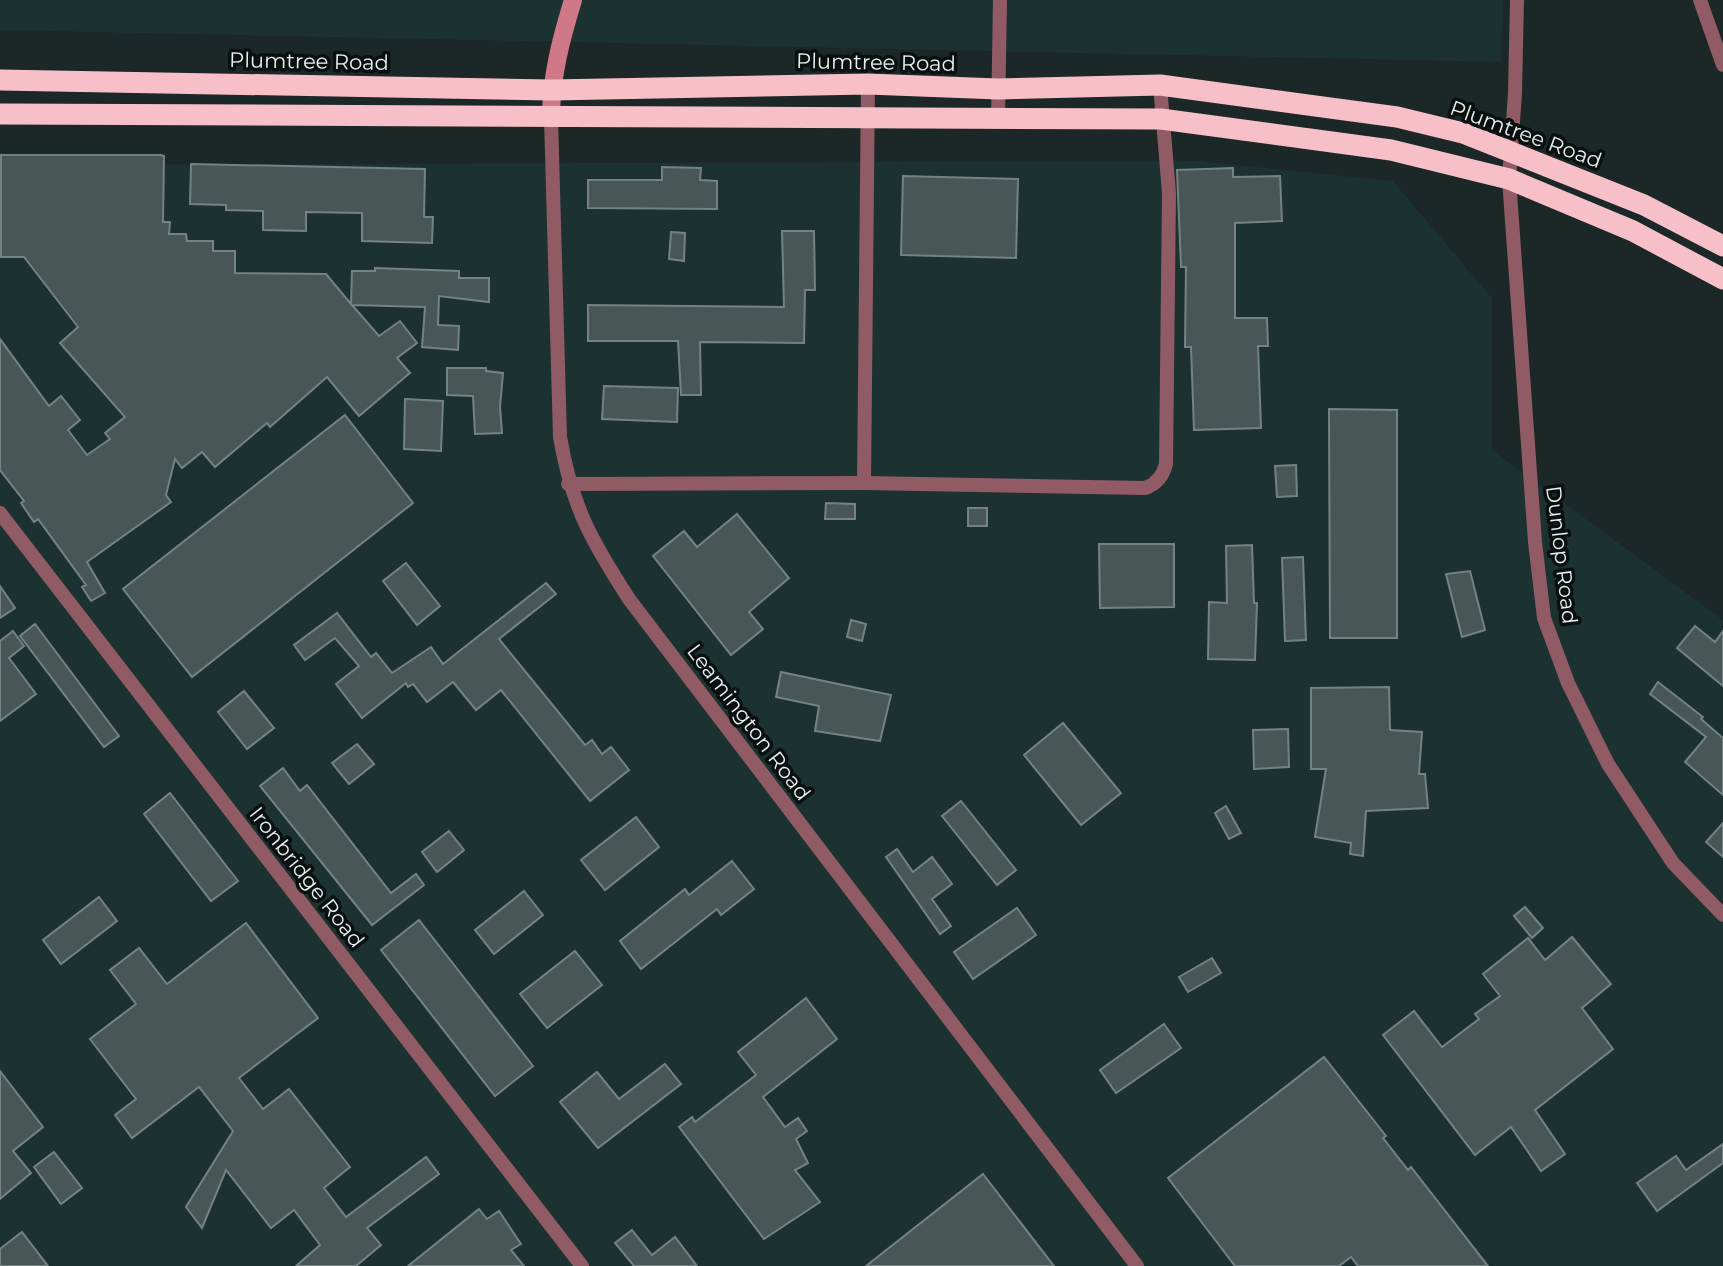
<svg xmlns="http://www.w3.org/2000/svg" width="1723" height="1266" font-family="Montserrat,sans-serif">
<style>
.built{fill:#1c3230}
.building{fill:#485655;stroke:#748381;stroke-width:2}
.lines{fill:none;stroke-linecap:round;stroke-linejoin:round}
.street{stroke:#915b65;stroke-width:14}
.secondary{stroke:#ce7888;stroke-width:18}
.highway{stroke:#f7c0c9;stroke-width:21}
.labels{text-anchor:middle;dominant-baseline:central;stroke-width:7;stroke-linejoin:round;paint-order:stroke}
.street-label{font-size:21px;fill:#e8f0ef;stroke:#0a100f}
</style>
<rect width="100%" height="100%" fill="#1b2827"/>
<g class="built">
<polygon points="0,0 1503,0 1501,62 0,30"/>
<polygon points="1197,161 1393,181 1492,298 1492,450 1723,620 1723,1266 0,1266 0,165"/>
</g>
<g class="building">
<polygon points="1,155 161,155 164,156 163,222 170,222 169,234 186,234 187,241 213,241 213,251 235,251 235,273 326,274 351,304 352,271 375,271 375,268 459,271 459,278 489,278 489,302 439,296 438,325 459,326 458,350 422,347 425,307 352,305 379,336 400,321 417,343 397,358 410,373 359,416 327,377 270,427 267,423 215,467 202,452 182,468 175,459 166,495 171,502 87,562 105,593 91,601 82,587 86,585 38,519 34,522 21,503 24,501 0,470 0,339 49,406 61,396 80,420 68,430 87,455 110,439 105,433 125,417 60,343 78,327 24,257 1,257"/>
<polygon points="191,164 425,169 424,217 433,217 432,243 362,241 362,213 306,212 306,231 263,230 263,211 226,210 226,205 190,204"/>
<polygon points="662,167 701,168 700,180 717,181 717,209 588,208 588,180 662,180"/>
<polygon points="1233,168 1233,177 1280,176 1282,221 1235,223 1235,318 1267,318 1268,346 1258,346 1261,428 1194,430 1191,347 1185,347 1186,267 1181,267 1177,170"/>
<polygon points="903,176 1018,179 1016,258 901,255"/>
<polygon points="782,231 814,231 815,290 805,290 804,343 700,342 701,395 681,395 678,341 588,341 588,305 784,307"/>
<polygon points="671,232 685,233 684,261 669,259"/>
<polygon points="447,368 486,368 486,371 503,373 500,407 502,433 475,434 473,396 447,395"/>
<polygon points="604,386 678,388 677,422 602,419"/>
<polygon points="405,399 443,401 441,451 404,449"/>
<polygon points="1329,409 1397,410 1397,638 1330,638"/>
<polygon points="345,415 413,503 192,677 123,589"/>
<polygon points="1296,465 1297,496 1277,497 1275,466"/>
<polygon points="826,503 855,504 855,519 825,519"/>
<rect x="968" y="508" width="19" height="18"/>
<polygon points="737,514 789,578 749,612 763,629 731,655 653,556 684,531 697,547"/>
<polygon points="1099,544 1174,544 1174,607 1100,608"/>
<polygon points="1252,545 1254,603 1257,603 1255,660 1208,659 1209,602 1227,603 1226,546"/>
<polygon points="1303,557 1306,640 1285,641 1282,558"/>
<polygon points="406,563 440,606 417,625 383,581"/>
<polygon points="1470,571 1485,630 1462,637 1446,574"/>
<polygon points="546,583 556,594 499,639 585,745 592,740 602,754 611,747 629,770 590,801 501,690 476,710 453,682 427,702 413,684 408,687 406,683 362,718 336,684 359,666 335,638 305,660 294,645 337,613 371,657 376,653 392,673 431,647 443,664"/>
<polygon points="0,586 15,608 0,618"/>
<polygon points="851,620 866,624 862,641 847,637"/>
<polygon points="35,624 119,736 104,747 20,636"/>
<polygon points="1695,626 1715,642 1723,631 1723,686 1677,648"/>
<polygon points="13,631 24,646 9,658 36,694 0,721 0,641"/>
<polygon points="781,672 891,695 880,741 815,731 819,706 776,697"/>
<polygon points="1658,682 1703,717 1701,719 1723,738 1723,795 1685,762 1706,737 1650,694"/>
<polygon points="1389,687 1390,730 1422,732 1419,774 1425,774 1428,808 1366,811 1363,856 1350,854 1351,843 1315,837 1326,769 1311,769 1311,688"/>
<polygon points="244,691 274,728 247,749 218,712"/>
<polygon points="1063,723 1121,793 1081,825 1024,755"/>
<polygon points="1288,729 1289,767 1254,769 1253,730"/>
<polygon points="357,744 374,764 349,784 332,763"/>
<polygon points="283,768 300,791 307,785 391,893 416,874 424,885 372,925 260,786"/>
<polygon points="170,793 238,881 211,901 144,814"/>
<polygon points="961,801 1016,870 997,885 942,816"/>
<polygon points="1226,806 1241,833 1229,839 1215,813"/>
<polygon points="636,817 659,847 605,890 581,860"/>
<polygon points="1723,823 1723,857 1706,842"/>
<polygon points="449,831 464,850 437,872 422,852"/>
<polygon points="897,849 913,872 932,857 952,884 932,899 951,926 940,934 886,857"/>
<polygon points="732,861 754,889 721,915 717,909 641,969 620,941 685,889 689,895"/>
<polygon points="524,891 543,915 494,954 475,930"/>
<polygon points="99,897 117,921 61,964 43,940"/>
<polygon points="1525,907 1543,928 1532,938 1514,916"/>
<polygon points="1017,908 1036,935 973,979 954,952"/>
<polygon points="419,920 533,1066 495,1096 381,950"/>
<polygon points="246,923 318,1018 239,1078 263,1109 289,1089 350,1167 324,1188 346,1217 426,1157 439,1174 367,1228 381,1245 356,1266 296,1266 320,1245 294,1210 271,1228 226,1170 202,1228 186,1207 233,1131 199,1087 132,1138 115,1115 136,1099 90,1039 136,1004 110,970 139,948 167,984"/>
<polygon points="1572,937 1611,984 1582,1008 1613,1049 1535,1110 1565,1154 1541,1171 1511,1127 1475,1155 1383,1035 1414,1011 1442,1047 1479,1019 1475,1014 1500,996 1483,974 1528,938 1545,960"/>
<polygon points="575,951 602,985 547,1028 520,994"/>
<polygon points="1212,958 1221,973 1188,992 1179,977"/>
<polygon points="806,998 837,1039 763,1097 785,1127 798,1118 807,1131 796,1139 808,1163 795,1170 820,1202 764,1239 679,1127 692,1117 695,1122 756,1075 738,1052"/>
<polygon points="1164,1024 1181,1048 1116,1093 1100,1070"/>
<polygon points="1324,1057 1386,1136 1383,1138 1408,1170 1411,1167 1488,1266 1358,1266 1351,1257 1339,1266 1235,1266 1168,1178"/>
<polygon points="665,1064 681,1084 598,1148 560,1102 597,1072 619,1099"/>
<polygon points="0,1071 43,1127 13,1151 31,1173 0,1199"/>
<polygon points="1723,1144 1723,1163 1657,1211 1637,1183 1676,1156 1686,1170"/>
<polygon points="54,1152 82,1188 61,1204 34,1167"/>
<polygon points="983,1174 1054,1266 866,1266"/>
<polygon points="479,1209 487,1219 499,1211 521,1244 511,1250 524,1266 408,1266"/>
<polygon points="632,1230 652,1255 675,1237 697,1266 634,1266 615,1243"/>
<polygon points="22,1232 48,1266 0,1266 0,1249"/>
</g>
<g class="lines">
<g class="street">
<polyline points="1517,0 1515,93 1509,179 1535,542 1544,618 1568,683 1608,764 1673,863 1723,915"/>
<polyline points="1700,0 1723,65"/>
<path d="M551,118L560,437C572,507 591,540 629,599L1137,1266"/>
<polyline points="998,119 1000,0"/>
<polyline points="864,483 868,84"/>
<path d="M568,484L864,483L1145,488C1157,484 1163,476 1166,464L1169,193L1160,85"/>
<polyline points="0,513 582,1266"/>
</g>
<path class="secondary" d="M551,118C551,77 561,39 573,0"/>
<g class="highway">
<polyline points="0,80 551,90 868,84 998,89 1160,85 1397,117 1463,133 1644,205 1723,246"/>
<polyline points="0,114 1161,119 1391,150 1509,179 1633,231 1723,279"/>
</g>
</g>
<g class="labels">
<g class="street-label">
<text transform="translate(309 61) rotate(1)">Plumtree Road</text>
<text transform="translate(876 62) rotate(1)">Plumtree Road</text>
<text transform="translate(1526 134) rotate(20)">Plumtree Road</text>
<text transform="translate(1562 555) rotate(83)">Dunlop Road</text>
<text transform="translate(749 722) rotate(53)">Leamington Road</text>
<text transform="translate(307 877) rotate(52)">Ironbridge Road</text>
</g>
</g>
</svg>
